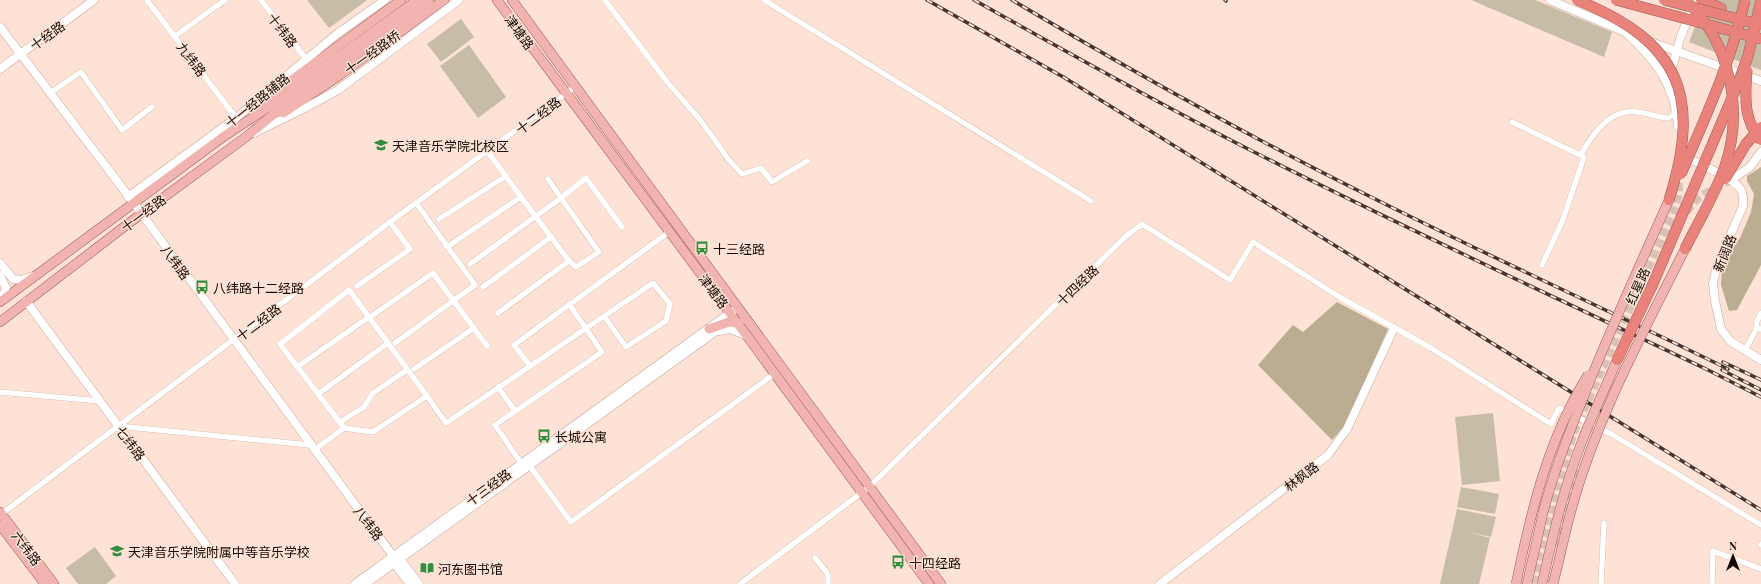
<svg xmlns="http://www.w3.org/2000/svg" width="1761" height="584" font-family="'Playfair Display','Noto Sans SC',serif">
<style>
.green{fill:#c7bca5}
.forest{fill:#baad91}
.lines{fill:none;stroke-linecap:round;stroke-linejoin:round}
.secondary-tunnel{stroke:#dac1b6;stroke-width:8;stroke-dasharray:8 4;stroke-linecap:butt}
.street-casing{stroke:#c8a799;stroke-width:6}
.secondary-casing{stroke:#c8a799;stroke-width:9}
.primary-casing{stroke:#9e5852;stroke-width:10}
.highway-casing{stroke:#9e5852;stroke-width:11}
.street{stroke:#fff;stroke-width:5.5}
.secondary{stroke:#fff;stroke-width:8}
.primary{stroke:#f2b4b0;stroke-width:9}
.highway{stroke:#e9827b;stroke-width:10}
.rail-casing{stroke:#443530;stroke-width:3.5}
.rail{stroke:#fde2d5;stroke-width:2;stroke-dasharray:6;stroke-linecap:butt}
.primary-bridge-casing{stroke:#9e5852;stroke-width:10;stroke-linecap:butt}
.highway-bridge-casing{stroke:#9e5852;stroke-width:11;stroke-linecap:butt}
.primary-bridge{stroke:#f2b4b0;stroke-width:9}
.highway-bridge{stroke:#e9827b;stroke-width:10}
.labels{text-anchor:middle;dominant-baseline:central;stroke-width:3;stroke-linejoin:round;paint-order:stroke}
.street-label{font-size:13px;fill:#140905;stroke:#fde2d5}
.poi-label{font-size:13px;fill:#140905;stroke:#fde2d5;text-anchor:start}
</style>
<rect width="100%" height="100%" fill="#fde2d5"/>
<g class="green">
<polygon points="307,0 367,0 329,28"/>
<polygon points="1471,0 1535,0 1612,32 1604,57"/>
<polygon points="1705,0 1761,0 1761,70 1689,42"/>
<polygon points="461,19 474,37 441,62 427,44"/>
<polygon points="469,45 506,97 478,118 440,66"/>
<polygon points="1493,413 1500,481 1462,485 1455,417"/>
<polygon points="1461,487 1499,494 1495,514 1457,507"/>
<polygon points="1457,509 1496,517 1491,537 1468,532 1490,538 1479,584 1440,584"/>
<polygon points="95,547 116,576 106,584 78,584 66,568"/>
</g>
<g class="forest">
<polygon points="1761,167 1761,265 1737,310 1729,311 1721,285 1722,265 1740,238 1751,212 1754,194 1747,181 1747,176"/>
<polygon points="1337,302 1388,329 1345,425 1332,440 1258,365 1293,325 1303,332"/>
</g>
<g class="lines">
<g class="secondary-tunnel">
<path d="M1687,212C1696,195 1715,189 1731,180"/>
<polyline points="1558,547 1566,503 1577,467"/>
<path d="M1536,584C1547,531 1558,478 1576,427L1677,204L1679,189L1678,172"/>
</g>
<g class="street-casing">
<g id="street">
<polyline points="147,0 236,118"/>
<polyline points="261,0 306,59"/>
<polyline points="605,0 668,83 701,121 729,160 742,174 761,168 772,182 807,161"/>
<polyline points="764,0 1091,201"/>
<polyline points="175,36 225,0"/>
<polyline points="50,93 81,72 122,130 152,107"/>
<polyline points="1512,122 1584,157 1562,222 1542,265"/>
<polyline points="488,152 521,197"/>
<path d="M1581,154C1593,134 1610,108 1637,112C1647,113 1657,117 1668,118L1673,115L1675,109"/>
<polyline points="548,179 561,198 586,178 622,227"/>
<polyline points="439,219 506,176"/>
<polyline points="447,247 521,197 569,261 498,313"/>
<polyline points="470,264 561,198 599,252 576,267 569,261"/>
<polyline points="357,286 410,249 390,222"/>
<polyline points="483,287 551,237"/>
<polygon points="349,290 427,396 373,432 344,428 280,344"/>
<polyline points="373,315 433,273 487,346"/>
<polyline points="1756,328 1757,321 1761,313"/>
<polyline points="395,343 475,285 416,203"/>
<polyline points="1745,350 1757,328 1761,329"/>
<polyline points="530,366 514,345 669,232"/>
<polyline points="297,367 369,317"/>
<polyline points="414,369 474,328"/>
<polyline points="498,387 515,411"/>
<polyline points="0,392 100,401"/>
<polyline points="318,394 388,343"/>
<polyline points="427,396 446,423 585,329 653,283 670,304 666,321 626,347 604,316"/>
<polyline points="340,422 364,407 373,393 407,370"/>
<polyline points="118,426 310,445"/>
<polyline points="314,450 344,428"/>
<polyline points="521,463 495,425 602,352 569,304"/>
<polyline points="529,465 571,522 774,374"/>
<polyline points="0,515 390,222 575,87"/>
<polyline points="1761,544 1761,545"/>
<polyline points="815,558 828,574 828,584"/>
<polyline points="740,584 869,487 1125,237 1142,224 1230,280 1253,242 1341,298 1431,348 1551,424 1559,408 1613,435 1761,525"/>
<polyline points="1601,584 1604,523"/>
<polyline points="1712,584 1713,551 1761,569"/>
</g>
</g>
<g class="secondary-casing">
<g id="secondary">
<polyline points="1550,0 1630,34"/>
<polyline points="0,27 133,202 393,556 400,559 419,584"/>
<path d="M1626,33C1655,59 1676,86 1678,127"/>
<polyline points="1648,41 1761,81"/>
<polyline points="0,69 94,0"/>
<polyline points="1670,75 1680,39 1695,0"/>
<polyline points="254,133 303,109 338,90 459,0"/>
<path d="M1684,156C1698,164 1734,177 1741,190C1744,195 1743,201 1743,206L1717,266L1713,284L1715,301L1721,329L1730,341L1761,360"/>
<polyline points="1731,180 1750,167 1761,152"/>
<polyline points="128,197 236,118 337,34 385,0"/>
<polyline points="0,263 13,279 21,280 33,276"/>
<polyline points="0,275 6,288 1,301"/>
<polyline points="26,301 235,584"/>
<polyline points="719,331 731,329 745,335"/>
<polyline points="394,559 394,563 410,584"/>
<polyline points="355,584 734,310"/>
<polyline points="365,584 723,326"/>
<polyline points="1160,584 1328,455 1347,429 1394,328"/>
</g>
</g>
<g class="primary-casing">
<g id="primary">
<polyline points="497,0 747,336 929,584"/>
<polyline points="512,0 941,584"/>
<polyline points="261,105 296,77 401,0"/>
<polyline points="283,113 340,75 444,0"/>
<polyline points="0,302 223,137 282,98 417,0"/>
<polyline points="0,322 141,214 246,137 286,104 429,0"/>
<polyline points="709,329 729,322 739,323"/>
<polyline points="0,512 54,584"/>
<polyline points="0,525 45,584"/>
<polyline points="1527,584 1543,513"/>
</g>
</g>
<g class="highway-casing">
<polyline id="highway" points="1701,0 1721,8"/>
</g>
<use href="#street" class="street"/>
<use href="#secondary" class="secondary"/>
<use href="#primary" class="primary"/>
<use href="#highway" class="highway"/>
<g class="rail-casing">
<g id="rail">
<polyline points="927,0 1065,78 1761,510"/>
<path d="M974,0C1067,52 1159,104 1254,152C1404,228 1557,298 1708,370L1761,397"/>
<path d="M1012,0C1128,69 1246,135 1367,195C1486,255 1608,310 1728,369"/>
<polyline points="1225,0 1226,1"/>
<polyline points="1723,362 1761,380"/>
<polyline points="1722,370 1761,390"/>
</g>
</g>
<use href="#rail" class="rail"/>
<g class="primary-bridge-casing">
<g id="primary-bridge">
<path d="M1543,513C1554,470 1569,434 1585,393C1611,328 1640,264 1669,200"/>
<path d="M1516,584C1531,511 1548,439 1588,375"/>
<path d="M1542,584C1553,535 1564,486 1583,439C1593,413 1606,387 1617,360"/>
<path d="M1553,584C1560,558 1565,531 1573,504C1598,415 1644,331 1685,249"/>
</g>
</g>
<g class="highway-bridge-casing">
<g id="highway-bridge">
<path d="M1577,0C1680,42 1702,95 1669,200"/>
<polyline points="1616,0 1761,39"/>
<polyline points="1664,0 1761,25"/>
<path d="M1747,70C1745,96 1743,120 1761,140"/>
<path d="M1681,174C1706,116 1731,62 1745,0"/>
<polyline points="1725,179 1746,144 1761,127"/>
<path d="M1685,249C1698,222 1715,195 1725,166C1744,110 1730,41 1685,0"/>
<polyline points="1617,360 1652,286 1737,86 1748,56 1761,0"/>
</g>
</g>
<use href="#primary-bridge" class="primary-bridge"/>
<use href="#highway-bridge" class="highway-bridge"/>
</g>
<defs>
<g id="university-bare" transform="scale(1.08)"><path d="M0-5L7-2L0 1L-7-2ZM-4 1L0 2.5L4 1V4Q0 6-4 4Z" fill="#338e40" stroke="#fde2d5" stroke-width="2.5" paint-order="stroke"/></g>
<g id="bus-bare" transform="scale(1.08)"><path d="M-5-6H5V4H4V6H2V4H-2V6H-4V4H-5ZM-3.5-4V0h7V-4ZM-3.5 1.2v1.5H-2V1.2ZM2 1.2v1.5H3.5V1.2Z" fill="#338e40" stroke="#fde2d5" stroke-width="2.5" paint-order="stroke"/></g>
<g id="school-bare" transform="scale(1.08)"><path d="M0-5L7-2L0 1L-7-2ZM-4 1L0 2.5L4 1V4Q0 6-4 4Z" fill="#338e40" stroke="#fde2d5" stroke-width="2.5" paint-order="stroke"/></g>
<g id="library-bare" transform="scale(1.08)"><path d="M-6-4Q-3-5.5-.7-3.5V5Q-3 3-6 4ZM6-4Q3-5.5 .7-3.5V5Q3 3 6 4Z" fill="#338e40" stroke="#fde2d5" stroke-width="2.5" paint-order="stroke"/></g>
</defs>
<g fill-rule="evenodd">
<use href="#university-bare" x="381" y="145"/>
<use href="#bus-bare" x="702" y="248"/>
<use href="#bus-bare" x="202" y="287"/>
<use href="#bus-bare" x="544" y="436"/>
<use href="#school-bare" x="117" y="551"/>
<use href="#bus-bare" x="898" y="562"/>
<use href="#library-bare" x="427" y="568"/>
</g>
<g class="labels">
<g class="street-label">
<text transform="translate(283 30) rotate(53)">十纬路</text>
<text transform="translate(520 32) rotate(54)">津塘路</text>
<text transform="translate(47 35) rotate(-36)">十经路</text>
<text transform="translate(372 52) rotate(-36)">十一经路桥</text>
<text transform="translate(192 59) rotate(53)">九纬路</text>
<text transform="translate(257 100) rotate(-39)">十一经路辅路</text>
<text transform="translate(538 115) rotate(-37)">十二经路</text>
<text transform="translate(143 213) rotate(-37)">十一经路</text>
<text transform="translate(1724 253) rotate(-68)">新阔路</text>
<text transform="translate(176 262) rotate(54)">八纬路</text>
<text transform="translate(1077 285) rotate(-44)">十四经路</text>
<text transform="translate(1637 286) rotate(-66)">红星路</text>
<text transform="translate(714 291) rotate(53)">津塘路</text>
<text transform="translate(258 322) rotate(-37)">十二经路</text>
<text transform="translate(131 443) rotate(53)">七纬路</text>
<text transform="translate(1301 476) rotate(-37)">林枫路</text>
<text transform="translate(488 487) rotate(-36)">十三经路</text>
<text transform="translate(369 523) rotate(53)">八纬路</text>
<text transform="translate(27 548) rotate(53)">六纬路</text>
</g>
<g class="poi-label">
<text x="392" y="145">天津音乐学院北校区</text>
<text x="713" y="248">十三经路</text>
<text x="213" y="287">八纬路十二经路</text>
<text x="555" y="436">长城公寓</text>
<text x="128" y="551">天津音乐学院附属中等音乐学校</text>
<text x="909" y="562">十四经路</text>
<text x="438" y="568">河东图书馆</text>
</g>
</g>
<g transform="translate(1733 556)" stroke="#fde2d5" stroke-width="3" paint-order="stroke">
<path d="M0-3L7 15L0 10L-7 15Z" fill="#140905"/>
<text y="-6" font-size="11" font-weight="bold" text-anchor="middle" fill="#140905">N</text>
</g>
</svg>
